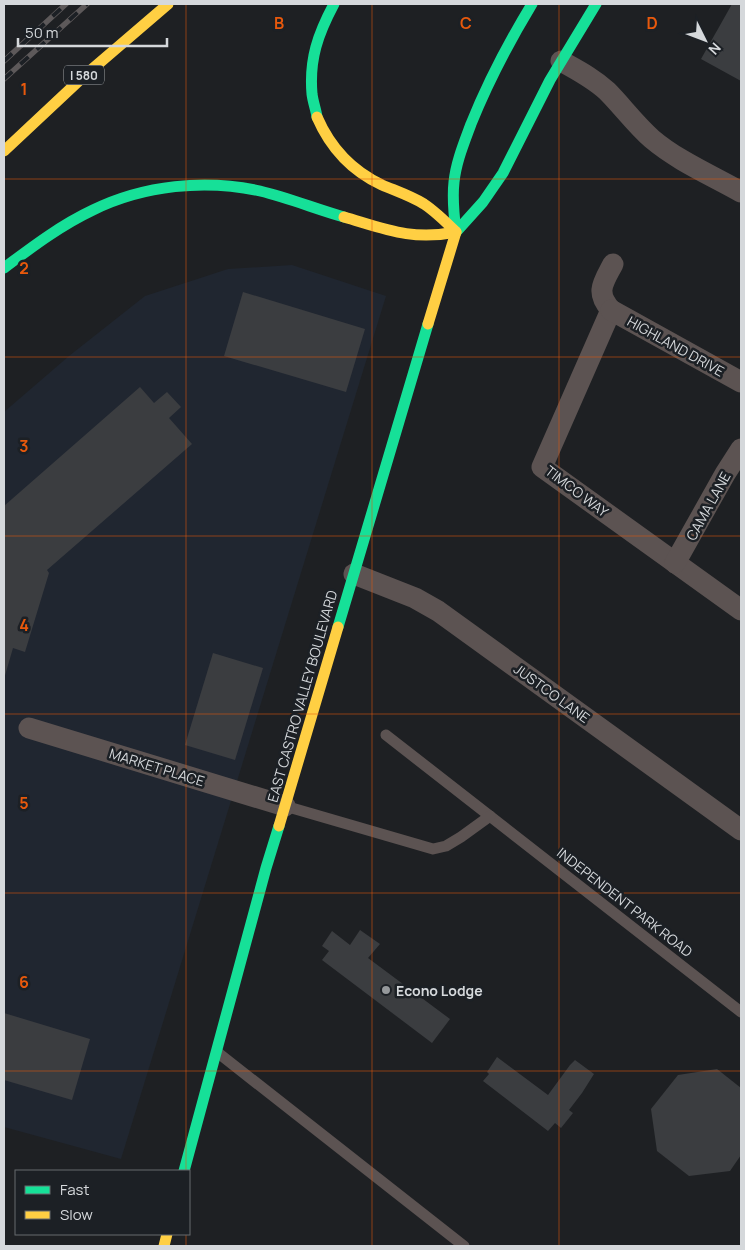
<svg xmlns="http://www.w3.org/2000/svg" width="745" height="1250" font-family="Manrope,sans-serif">
<style>
.built{fill:#202630}
.building{fill:#3b3d40}
.lines{fill:none;stroke-linecap:round;stroke-linejoin:round}
.lane{stroke:#5c5352;stroke-width:11}
.street{stroke:#5c5352;stroke-width:21}
.fast{stroke:#16e098;stroke-width:11}
.slow{stroke:#ffcf43;stroke-width:11}
.rail-casing{stroke:#5d595a;stroke-width:5.5}
.rail{stroke:#1c2025;stroke-width:4;stroke-dasharray:11;stroke-linecap:butt}
.grid{fill:none;stroke:#e8590c;stroke-width:1;stroke-opacity:0.55}
.poi-dot{fill:#95989b;stroke:#1c2025;stroke-width:2}
.labels{text-anchor:middle;dominant-baseline:central;stroke-width:5;stroke-linejoin:round;paint-order:stroke}
.shield{fill:#1c2025;stroke:#9ea1a4;stroke-width:1}
.shield-label{font-size:12px;font-weight:bold;fill:#d5d8db}
.street-label{font-size:14px;fill:#d5d8db;stroke:#1c2025}
.poi-label{font-size:14px;font-weight:bold;fill:#d5d8db;stroke:#1c2025;text-anchor:start}
.grid-label{font-size:16px;text-anchor:middle;font-weight:bold;fill:#e8590c;stroke:#1c2025;stroke-width:5;stroke-linejoin:round;paint-order:stroke}
</style>
<rect width="100%" height="100%" fill="#1e2023"/>
<polygon class="built" points="292,265 386,296 121,1159 4,1127 4,412 69,356 145,296 228,269"/>
<g class="building">
<polygon points="732,4 741,4 741,81 701,59"/>
<polygon points="243,292 365,329 346,392 224,356"/>
<polygon points="140,387 154,403 167,392 181,407 169,418 192,444 47,570 49,573 25,652 13,648 4,679 4,506"/>
<polygon points="213,653 263,668 235,760 185,745"/>
<polygon points="360,930 380,944 368,958 450,1019 432,1043 322,960 329,951 322,946 332,931 350,945"/>
<polygon points="4,1013 90,1039 72,1100 4,1080"/>
<polygon points="497,1057 548,1095 570,1065 575,1060 594,1074 582,1093 569,1110 573,1113 561,1128 555,1123 548,1131 483,1081 489,1074 487,1072"/>
<polygon points="717,1069 741,1088 741,1155 730,1171 689,1176 657,1151 651,1109 678,1075"/>
</g>
<g class="lines">
<g class="lane">
<polyline points="386,735 741,1012"/>
<polyline points="285,806 433,849 446,846 461,837 490,816"/>
<polyline points="217,1052 464,1246"/>
</g>
<g class="street">
<path d="M561,61C577,70 593,78 607,91C622,106 635,124 652,139C678,161 711,175 741,192"/>
<path d="M613,264C603,283 595,292 611,310L542,467L741,610"/>
<polyline points="611,310 741,382"/>
<polyline points="675,563 725,474 741,449"/>
<polyline points="354,574 415,598 438,611 741,830"/>
<polyline points="29,728 285,806"/>
</g>
<g class="fast">
<path d="M317,117C316,110 313,102 312,94C309,59 318,34 334,4"/>
<polyline points="456,232 483,202 503,173 550,80 596,4"/>
<path d="M456,232C454,216 452,199 454,182C456,162 464,143 471,124C488,82 509,42 532,4"/>
<path d="M4,268C32,247 61,225 93,210C144,185 205,179 260,191C289,198 316,209 344,217"/>
<polyline points="338,627 428,324"/>
<polyline points="184,1171 266,868 279,826"/>
</g>
<g class="slow">
<path d="M317,117C330,147 352,171 382,185C396,191 411,196 424,204C436,212 446,222 456,232C412,241 385,229 344,217"/>
<polyline points="4,151 83,77 168,4"/>
<polyline points="428,324 456,232"/>
<polyline points="279,826 338,627"/>
<polyline points="164,1246 167,1234"/>
</g>
<g class="rail-casing">
<g id="rail">
<polyline points="4,61 66,4"/>
<polyline points="4,79 87,4"/>
</g>
</g>
<use href="#rail" class="rail"/>
</g>
<path class="grid" d="M186,4V1171M372,4V1246M559,4V1246M4,179H741M4,357H741M4,536H741M4,714H741M4,893H741M4,1071H741M186,1234V1246"/>
<circle class="poi-dot" cx="386" cy="990" r="5"/>
<g class="labels">
<rect class="shield" x="64" y="65.5" width="40" height="19" rx="4"/>
<g class="shield-label">
<text x="84" y="75">I 580</text>
</g>
<g class="street-label">
<text transform="translate(676 346) rotate(29)">HIGHLAND DRIVE</text>
<text transform="translate(577 491) rotate(37)">TIMCO WAY</text>
<text transform="translate(708 506) rotate(-61)">CAMA LANE</text>
<text transform="translate(552 693) rotate(36)">JUSTCO LANE</text>
<text transform="translate(302 696) rotate(-74)">EAST CASTRO VALLEY BOULEVARD</text>
<text transform="translate(157 767) rotate(17)">MARKET PLACE</text>
<text transform="translate(625 902) rotate(38)">INDEPENDENT PARK ROAD</text>
</g>
<g class="poi-label">
<text x="396" y="990">Econo Lodge</text>
</g>
</g>
<g class="grid-label">
<text x="279" y="29">B</text>
<text x="466" y="29">C</text>
<text x="652" y="29">D</text>
<text x="24" y="95">1</text>
<text x="24" y="274">2</text>
<text x="24" y="452">3</text>
<text x="24" y="631">4</text>
<text x="24" y="809">5</text>
<text x="24" y="988">6</text>
</g>
<rect width="745" height="1250" fill="none" stroke="#d5d8db" stroke-width="10"/>
<rect x="15" y="1170" width="175" height="65" fill="#1c2025" stroke="#666a6e"/>
<rect x="25" y="1186" width="25" height="8" fill="#16e098" stroke="#666a6e"/>
<text x="60" y="1195" font-size="15" fill="#d5d8db">Fast</text>
<rect x="25" y="1211" width="25" height="8" fill="#ffcf43" stroke="#666a6e"/>
<text x="60" y="1220" font-size="15" fill="#d5d8db">Slow</text>
<g transform="translate(705 40) rotate(132)" stroke="#1c2025" stroke-width="4" paint-order="stroke">
<path d="M0-4L9 19L0 12L-9 19Z" fill="#d5d8db"/>
<text y="-8" font-size="14" font-weight="bold" text-anchor="middle" fill="#d5d8db">N</text>
</g>
<path d="M18 38v8h149v-8" fill="none" stroke="#d5d8db" stroke-width="2.5"/>
<text x="25" y="38" font-size="15" fill="#d5d8db" stroke="#1c2025" stroke-width="4" paint-order="stroke">50 m</text>
</svg>
